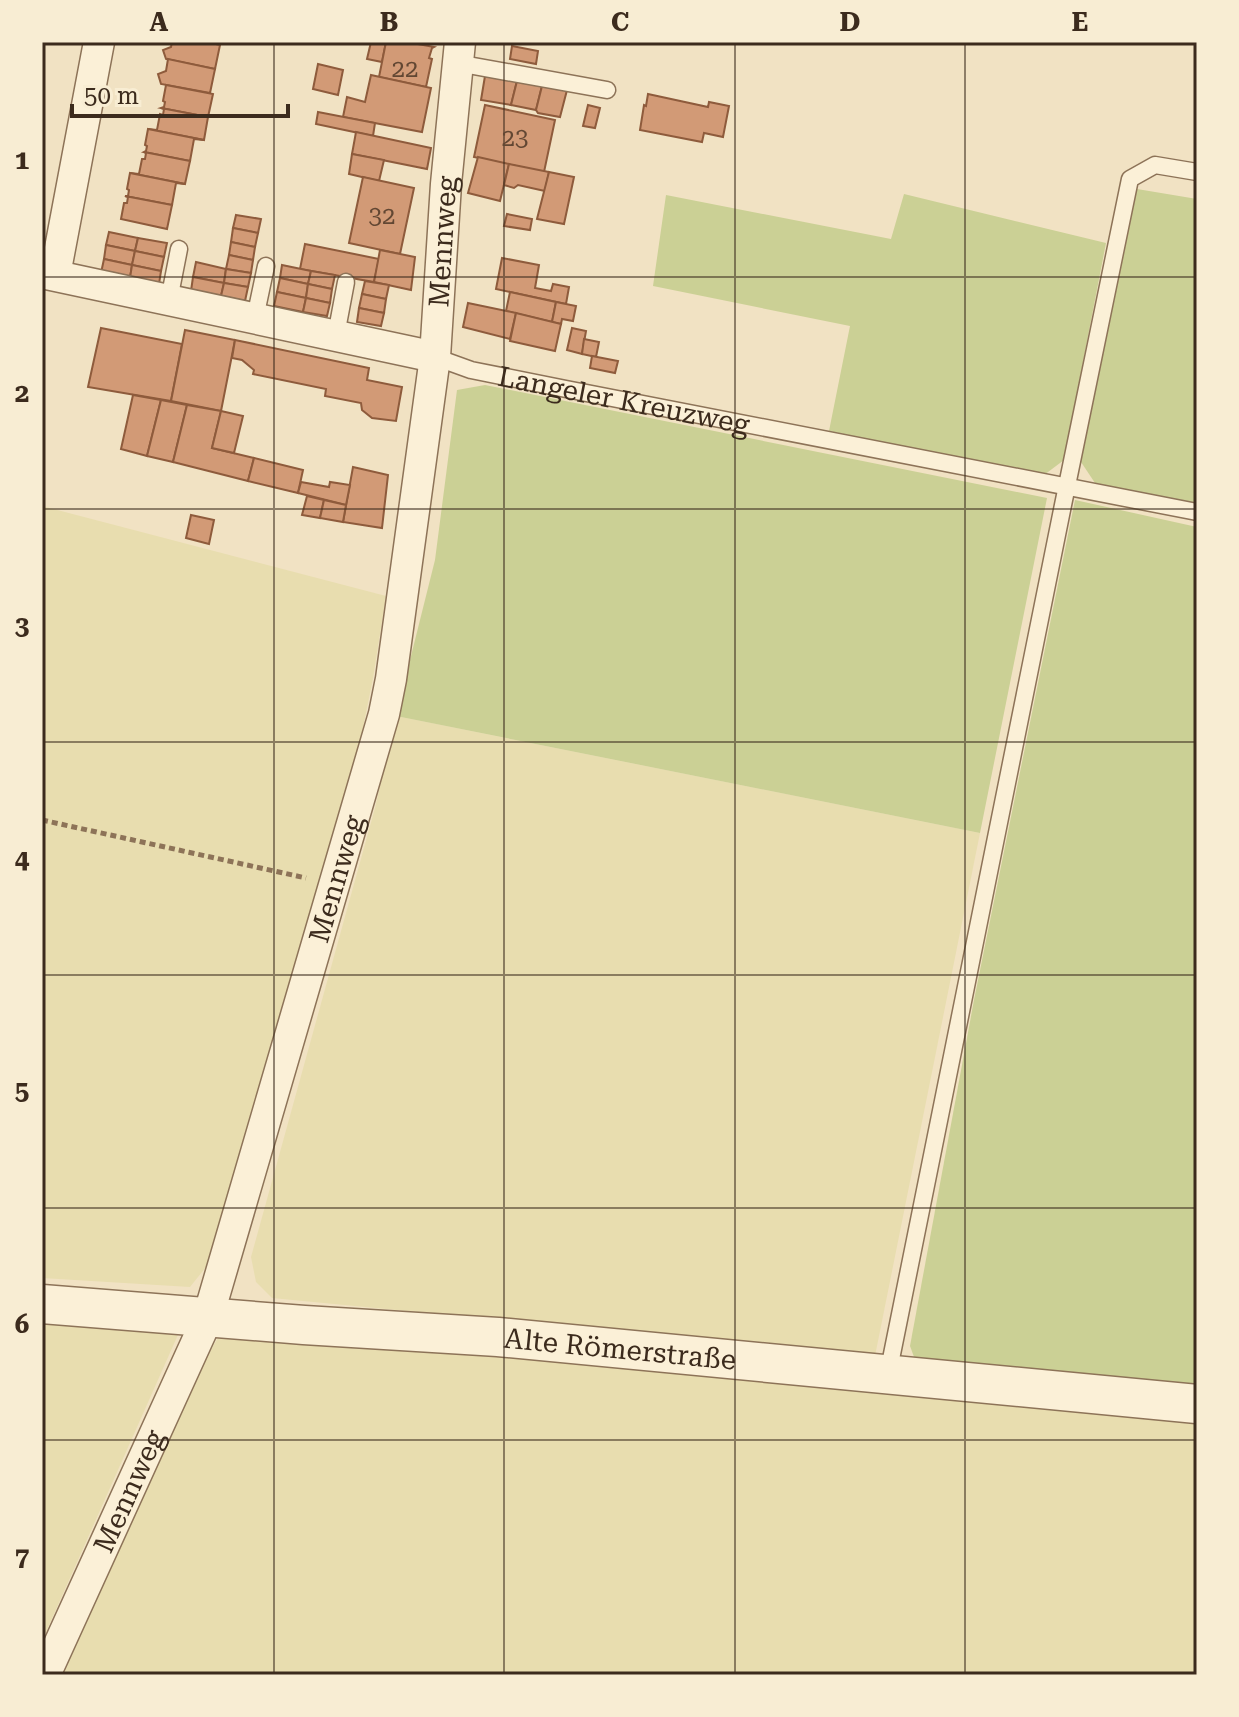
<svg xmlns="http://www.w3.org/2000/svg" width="1239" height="1717" font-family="'Roboto Serif',serif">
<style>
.farmland{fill:#e8ddaf}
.green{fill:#cbd095}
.building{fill:#d29a76;stroke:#8e5b3c;stroke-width:2}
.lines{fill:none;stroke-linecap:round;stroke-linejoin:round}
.service-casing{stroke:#8d7358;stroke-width:19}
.minor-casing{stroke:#8d7358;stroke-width:33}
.tertiary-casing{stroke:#8d7358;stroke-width:41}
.path{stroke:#8d7358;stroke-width:5;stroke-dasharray:6 4;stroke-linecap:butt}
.service{stroke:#fbf0d7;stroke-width:16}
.minor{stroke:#fbf0d7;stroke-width:30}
.tertiary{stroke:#fbf0d7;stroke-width:38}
.grid{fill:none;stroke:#3c2b1d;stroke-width:2;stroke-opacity:0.55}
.labels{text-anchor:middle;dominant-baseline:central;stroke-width:8;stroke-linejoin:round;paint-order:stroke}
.number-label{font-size:24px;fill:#624733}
.street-label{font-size:28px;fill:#3c2b1d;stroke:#f8edd3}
.neatline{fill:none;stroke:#3c2b1d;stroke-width:3}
.grid-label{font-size:26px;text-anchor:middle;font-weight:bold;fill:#3c2b1d}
</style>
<rect width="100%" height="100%" fill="#f1e2c3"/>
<g class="farmland">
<polygon points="42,506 386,596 373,678 357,758 245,1147 206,1267 190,1287 42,1278"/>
<polygon points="396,716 980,833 875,1356 272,1298 256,1282 251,1257 375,808"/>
<polygon points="42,1318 181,1328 42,1641"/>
<polygon points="224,1327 1197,1417 1197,1675 60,1675 189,1389"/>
</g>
<g class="green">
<polygon points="1137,189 1197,199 1197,503 1095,483 1081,462"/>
<polygon points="904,194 1106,243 1064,460 1044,475 829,431 850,326 653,286 666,195 891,239"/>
<polygon points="485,385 1047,498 980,833 396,716 435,560 457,390"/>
<polygon points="1075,500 1197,527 1197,1384 917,1365 910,1346 974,1000"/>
</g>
<g class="building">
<polygon points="172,42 207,42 220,45 215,69 166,59 163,50 171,47"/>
<polygon points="371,42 386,42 382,62 367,59"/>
<polygon points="386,42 407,42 434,47 432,48 429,58 432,59 426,87 379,77"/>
<polygon points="512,46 538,51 536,64 510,59"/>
<polygon points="168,59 215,69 210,93 161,84 158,74 166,71"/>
<polygon points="318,64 343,70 338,95 313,89"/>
<polygon points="371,75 431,88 422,132 343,117 347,97 365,102"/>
<polygon points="485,76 517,81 511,105 481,100"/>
<polygon points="517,81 542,86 536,110 511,105"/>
<polygon points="166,85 213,94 208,117 161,108 164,107 165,102 163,101"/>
<polygon points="542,86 567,90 560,117 538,113 536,110"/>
<polygon points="648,94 708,107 709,102 729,106 723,137 704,133 702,142 640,130 644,105 646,106"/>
<polygon points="485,105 555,120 544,172 474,157"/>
<polygon points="588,105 600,108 595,128 583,126"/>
<polygon points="161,108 208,117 204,140 148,129 157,130 160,114 163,115 164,109"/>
<polygon points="318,112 375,123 373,136 316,124"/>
<polygon points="148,129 204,140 194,139 190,161 144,152 146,151 147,146 145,145"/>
<polygon points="356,132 431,148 427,169 352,154"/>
<polygon points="144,152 190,161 185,184 130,173 139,174 142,159 145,159 146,153"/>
<polygon points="352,154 384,160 379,181 349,174"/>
<polygon points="478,157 509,164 500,201 468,193"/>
<polygon points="509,164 549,172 545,191 518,185 514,188 504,185"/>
<polygon points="549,172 574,177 564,224 537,219"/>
<polygon points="130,173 185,184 176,183 172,205 125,196 128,196 129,190 127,189"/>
<polygon points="363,177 414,188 400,254 349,243"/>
<polygon points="125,196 172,205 167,229 121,219 124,203 127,203 128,197"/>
<polygon points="507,214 532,219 530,230 504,226"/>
<polygon points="236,215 261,219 258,233 233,228"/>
<polygon points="233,228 258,233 255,247 231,242"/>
<polygon points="109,232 138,238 135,251 106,245"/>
<polygon points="138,238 167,243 164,257 135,251"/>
<polygon points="231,242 255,247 253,260 229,255"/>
<polygon points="305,244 379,259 374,282 300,269"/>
<polygon points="106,245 135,251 132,265 104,259"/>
<polygon points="380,250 415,257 411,290 374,282"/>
<polygon points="135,251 164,257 161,271 132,265"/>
<polygon points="229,255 253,260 251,273 226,269"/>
<polygon points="502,258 539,265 535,288 551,291 553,284 569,287 566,304 496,289"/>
<polygon points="104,259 132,265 130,278 101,273"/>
<polygon points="196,262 226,269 224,283 193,277"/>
<polygon points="132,265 161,271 159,284 130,278"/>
<polygon points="282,265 311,271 308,284 280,278"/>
<polygon points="226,269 251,273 248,287 224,283"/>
<polygon points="311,271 335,275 332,289 308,284"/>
<polygon points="193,277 224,283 221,296 191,291"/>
<polygon points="280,278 308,284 306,298 277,292"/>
<polygon points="365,281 389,285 386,299 362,294"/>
<polygon points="224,283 248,287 245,301 221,296"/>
<polygon points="308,284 332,289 330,303 306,298"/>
<polygon points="277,292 306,298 303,312 274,306"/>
<polygon points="510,292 556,302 552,322 506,311"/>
<polygon points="362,294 386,299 384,313 359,308"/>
<polygon points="306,298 330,303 327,316 303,312"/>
<polygon points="556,302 576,306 573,321 562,319 561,324 552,322"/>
<polygon points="468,303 516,313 510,339 463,327"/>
<polygon points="359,308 384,313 381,326 357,322"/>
<polygon points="516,313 561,324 555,351 510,341"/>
<polygon points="101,328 182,344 171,401 88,387"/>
<polygon points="572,328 586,331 582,354 567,350"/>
<polygon points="185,330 235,340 221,411 171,401"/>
<polygon points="584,339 599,342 596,357 582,354"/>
<polygon points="235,340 369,368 367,380 402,387 396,421 372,418 362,410 361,403 325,396 326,389 253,374 254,370 242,360 232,358"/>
<polygon points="592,356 618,361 615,373 590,368"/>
<polygon points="133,395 161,400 147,456 121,449"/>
<polygon points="161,400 187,405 173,462 147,456"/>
<polygon points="187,405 221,411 212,448 254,458 248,481 173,462"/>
<polygon points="221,411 243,416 234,453 212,448"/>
<polygon points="254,458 303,470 298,493 248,481"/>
<polygon points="353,467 388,475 382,528 343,522"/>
<polygon points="301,482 329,487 330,482 350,485 346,505 298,493"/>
<polygon points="307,496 324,500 320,518 302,515"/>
<polygon points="324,500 346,505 343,522 320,518"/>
<polygon points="191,515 214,520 209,544 186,538"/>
</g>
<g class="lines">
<g class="service-casing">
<g id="service">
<polyline points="457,63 607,90"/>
<polyline points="169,300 179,249"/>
<polyline points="255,318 266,266"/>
<polyline points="336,335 346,282"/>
<path id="s1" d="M435,357L471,370L566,389L1197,512"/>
<polyline points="888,1374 1063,505 1130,179 1155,165 1197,172"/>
</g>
</g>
<g class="minor-casing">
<g id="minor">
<polyline points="42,273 435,357"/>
<polyline points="55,275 99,42"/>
<path id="s2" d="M45,1675L208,1317L384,714L391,679L435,357L446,184L460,42"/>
</g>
</g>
<g class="tertiary-casing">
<g id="tertiary">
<path id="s3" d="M42,1304L304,1325L498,1337L1197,1404"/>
</g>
</g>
<polyline class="path" points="42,820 306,878"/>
<use href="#service" class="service"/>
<use href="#minor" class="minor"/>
<use href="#tertiary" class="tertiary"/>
</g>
<path class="grid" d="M274,42V1675M504,42V1675M735,42V1675M965,42V1675M42,277H1197M42,509H1197M42,742H1197M42,975H1197M42,1208H1197M42,1440H1197"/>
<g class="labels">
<g class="number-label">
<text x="405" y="69">22</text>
<text x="515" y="138">23</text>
<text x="382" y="216">32</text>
</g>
<g class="street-label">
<text stroke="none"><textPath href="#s2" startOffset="1498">Mennweg</textPath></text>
<text stroke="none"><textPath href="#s1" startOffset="194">Langeler Kreuzweg</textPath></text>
<text stroke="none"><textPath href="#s2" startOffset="850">Mennweg</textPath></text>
<text stroke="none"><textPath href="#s3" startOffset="580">Alte Römerstraße</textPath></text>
<text stroke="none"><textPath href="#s2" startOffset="202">Mennweg</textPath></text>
</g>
</g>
<rect width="1239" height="1717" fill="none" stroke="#f8edd3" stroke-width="88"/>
<path d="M72 104v12h216v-12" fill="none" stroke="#3c2b1d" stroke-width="4"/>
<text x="84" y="104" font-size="24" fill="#3c2b1d" stroke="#f8edd3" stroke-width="6" paint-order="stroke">50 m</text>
<rect x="44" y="44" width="1151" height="1629" class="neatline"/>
<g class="grid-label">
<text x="159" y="31">A</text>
<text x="389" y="31">B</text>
<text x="620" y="31">C</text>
<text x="850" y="31">D</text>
<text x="1080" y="31">E</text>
<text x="22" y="169">1</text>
<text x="22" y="402">2</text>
<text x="22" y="635">3</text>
<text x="22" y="868">4</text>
<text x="22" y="1100">5</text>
<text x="22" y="1333">6</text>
<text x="22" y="1566">7</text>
</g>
</svg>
